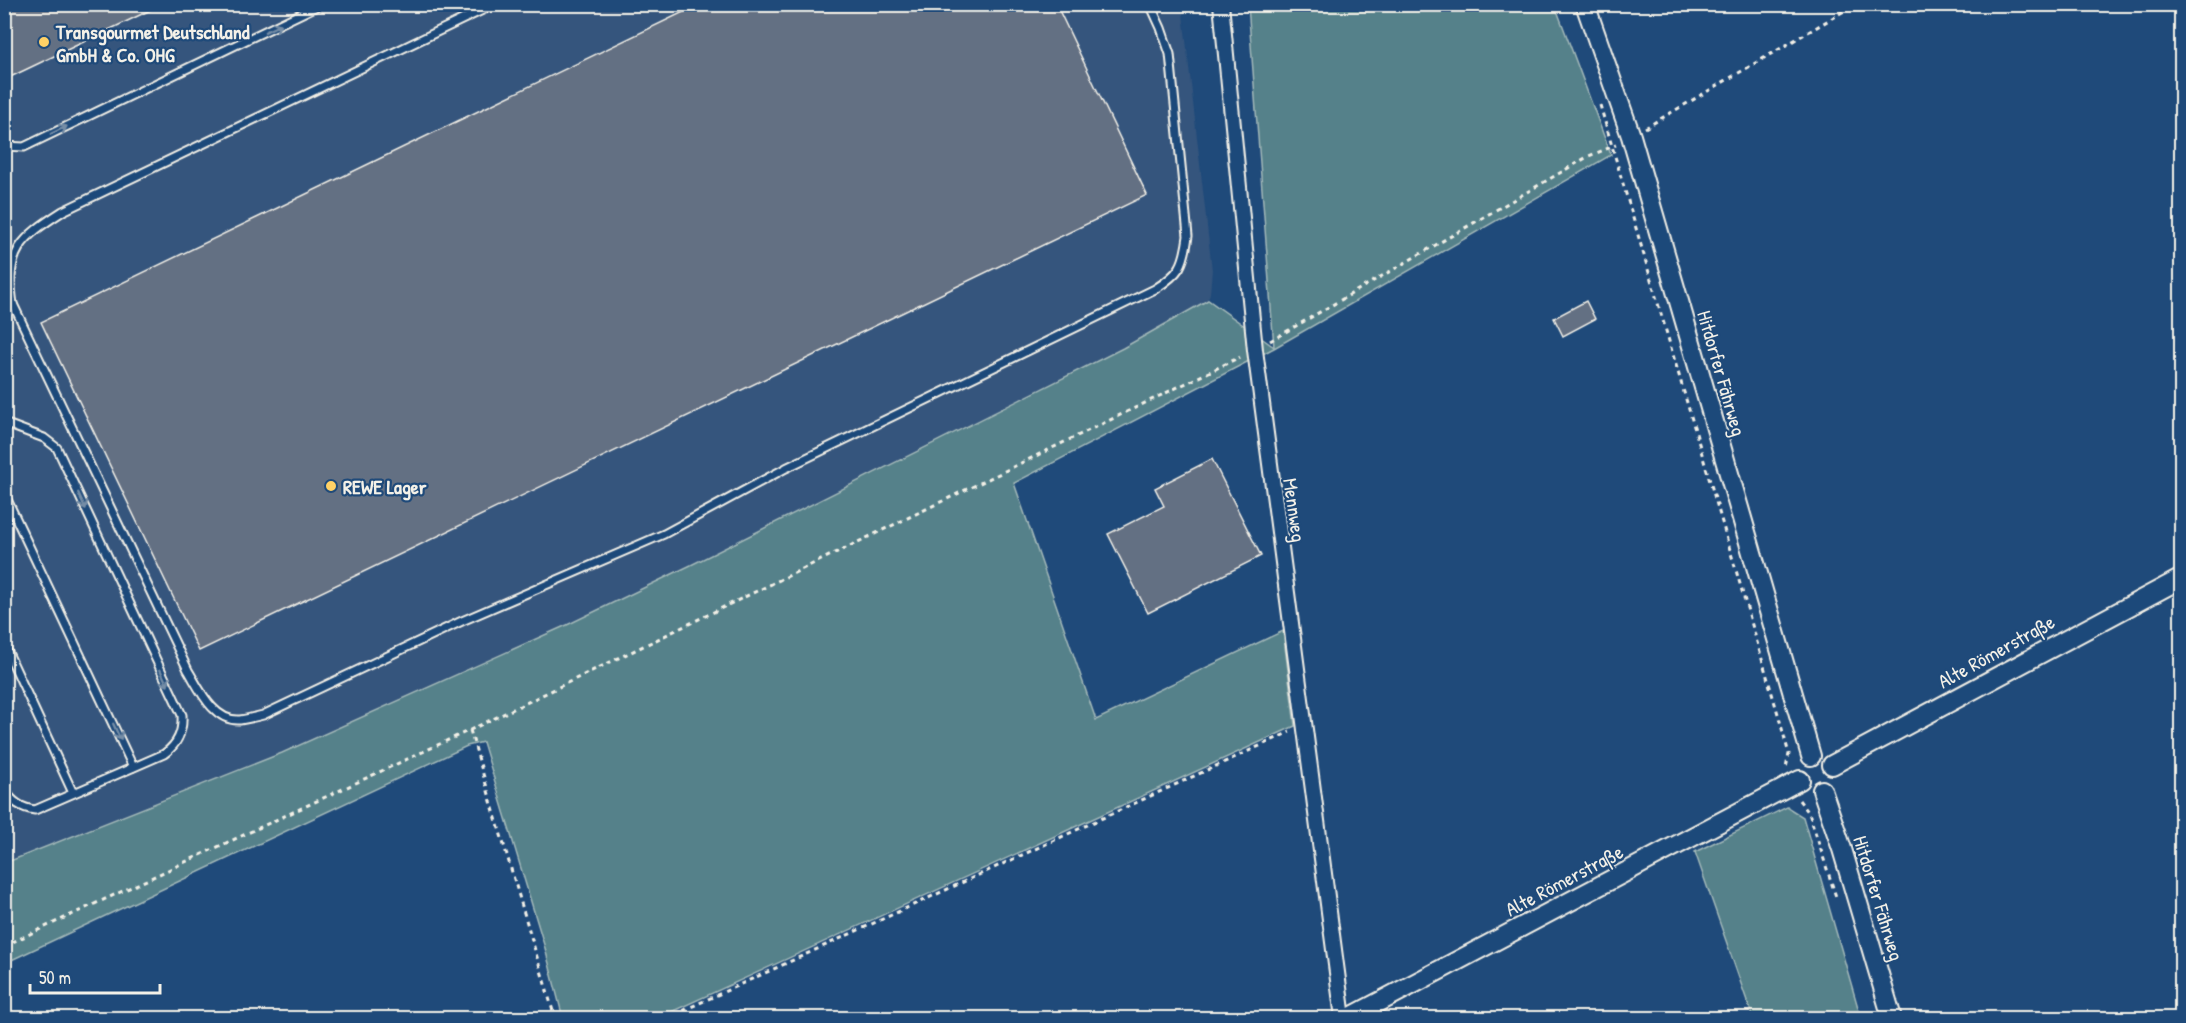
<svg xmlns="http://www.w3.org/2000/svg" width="2186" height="1023" font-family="'Patrick Hand',sans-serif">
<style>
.built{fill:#34557d}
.green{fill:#54818a;stroke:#a4b9b9;stroke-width:1.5}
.building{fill:#646f83;stroke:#f4f1e8;stroke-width:1.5}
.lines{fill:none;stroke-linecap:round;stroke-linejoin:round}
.service-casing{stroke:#f4f1e8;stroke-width:11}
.minor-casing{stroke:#f4f1e8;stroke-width:18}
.tertiary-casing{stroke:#f4f1e8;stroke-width:22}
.path{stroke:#f4f1e8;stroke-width:3;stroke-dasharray:4.5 4.5;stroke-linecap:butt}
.service{stroke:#1f4a7a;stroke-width:7}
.minor{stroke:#1f4a7a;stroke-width:14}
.tertiary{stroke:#1f4a7a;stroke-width:18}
.oneway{stroke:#748da6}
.poi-dot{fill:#ffd166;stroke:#1f4a7a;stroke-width:2}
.labels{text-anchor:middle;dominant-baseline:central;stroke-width:4.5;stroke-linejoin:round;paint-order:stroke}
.poi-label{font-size:20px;font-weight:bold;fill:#f4f1e8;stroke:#1f4a7a;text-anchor:start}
.street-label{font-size:20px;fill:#f4f1e8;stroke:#1f4a7a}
</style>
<rect width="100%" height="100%" fill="#1f4a7a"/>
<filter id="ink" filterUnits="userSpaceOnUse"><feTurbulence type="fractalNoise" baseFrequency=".0167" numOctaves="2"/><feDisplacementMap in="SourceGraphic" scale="12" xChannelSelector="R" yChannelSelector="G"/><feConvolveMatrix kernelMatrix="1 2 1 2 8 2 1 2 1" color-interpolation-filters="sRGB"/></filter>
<g filter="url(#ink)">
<polygon class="built" points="5,5 1182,5 1212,270 1210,293 1206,307 691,565 567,625 282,753 5,863"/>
<g class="green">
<polygon points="1248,5 1555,5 1611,155 1274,348 1014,483 1096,720 1283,631 1295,726 658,1018 563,1018 545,948 483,742 467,746 5,963 5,863 282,753 567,625 691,565 1123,348 1208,300 1274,347"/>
<polygon points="1787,807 1803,817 1861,1018 1753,1018 1695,852"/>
</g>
<g class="building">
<polygon points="4,4 163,4 4,80"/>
<polygon points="700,4 1056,4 1147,195 199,651 41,322"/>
<polygon points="1586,301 1595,319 1563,336 1554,318"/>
<polygon points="1212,459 1261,556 1148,613 1108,534 1164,506 1155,488"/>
</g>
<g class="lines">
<g class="service-casing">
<g id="service">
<path d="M495,4L63,211C21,238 5,251 13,304L188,670C199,688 213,722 240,720C247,719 255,717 263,715L462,621L664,534L786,468L1155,289C1180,273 1184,266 1188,236L1170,54L1161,28L1150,4"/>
<polyline points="4,146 24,147 321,4"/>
<polyline points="4,308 13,304"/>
<path d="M4,423L44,438L57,448L182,715C183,732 178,744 164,754L35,810C21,808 12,802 4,789"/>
<polyline points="4,493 133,767"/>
<polyline points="4,644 73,793"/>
</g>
</g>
<g class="minor-casing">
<polyline id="minor" points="1221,4 1255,350 1343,1018"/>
</g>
<g class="tertiary-casing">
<g id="tertiary">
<polyline points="1585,4 1631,136 1811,756"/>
<polyline points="1832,765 2182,578"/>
<polyline points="1822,790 1842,849 1892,1018"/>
<polyline points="1349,1018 1800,780"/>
</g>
</g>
<g class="path">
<polyline points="1600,105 1778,714 1789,754 1786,768"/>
<polyline points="1645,128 1856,4"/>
<polyline points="1270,341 1589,156 1616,145"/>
<polyline points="470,730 555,1018"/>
<polyline points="1799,800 1809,813 1837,900"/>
<polyline points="4,946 470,730 1240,357"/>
<polyline points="667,1018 1290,732"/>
</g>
<use href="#service" class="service"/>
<use href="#minor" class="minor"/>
<use href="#tertiary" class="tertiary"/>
</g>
<defs><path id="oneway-shaft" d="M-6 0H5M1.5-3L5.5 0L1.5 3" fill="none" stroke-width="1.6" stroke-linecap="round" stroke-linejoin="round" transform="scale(1.5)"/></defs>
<g class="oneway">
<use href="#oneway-shaft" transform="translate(273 28) rotate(-26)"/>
<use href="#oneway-shaft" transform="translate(59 130) rotate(-26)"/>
<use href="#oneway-shaft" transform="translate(82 501) rotate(65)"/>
<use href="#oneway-shaft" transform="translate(164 678) rotate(65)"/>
<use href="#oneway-shaft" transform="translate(117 732) rotate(65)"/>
</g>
</g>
<g class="poi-dot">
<circle cx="44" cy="42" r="6"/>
<circle cx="331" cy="486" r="6"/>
</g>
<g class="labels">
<g class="poi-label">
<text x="56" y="31">Transgourmet Deutschland<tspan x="56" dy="23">GmbH &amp; Co. OHG</tspan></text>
<text x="343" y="486">REWE Lager</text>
</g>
<g class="street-label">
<text transform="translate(1722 373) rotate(74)">Hitdorfer Fährweg</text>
<text transform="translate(1295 510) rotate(82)">Mennweg</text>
<text transform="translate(1996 651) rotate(-29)">Alte Römerstraße</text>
<text transform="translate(1564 880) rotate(-28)">Alte Römerstraße</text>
<text transform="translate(1879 898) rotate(73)">Hitdorfer Fährweg</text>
</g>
</g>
<rect width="2186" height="1023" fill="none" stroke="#1f4a7a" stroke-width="24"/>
<rect x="12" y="12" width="2162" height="999" fill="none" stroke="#f4f1e8" stroke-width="2" filter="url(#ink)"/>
<path d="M30 984v9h130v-9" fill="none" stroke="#f4f1e8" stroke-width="3"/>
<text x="39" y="984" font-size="18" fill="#f4f1e8" stroke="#1f4a7a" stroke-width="4.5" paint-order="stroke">50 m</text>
</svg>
